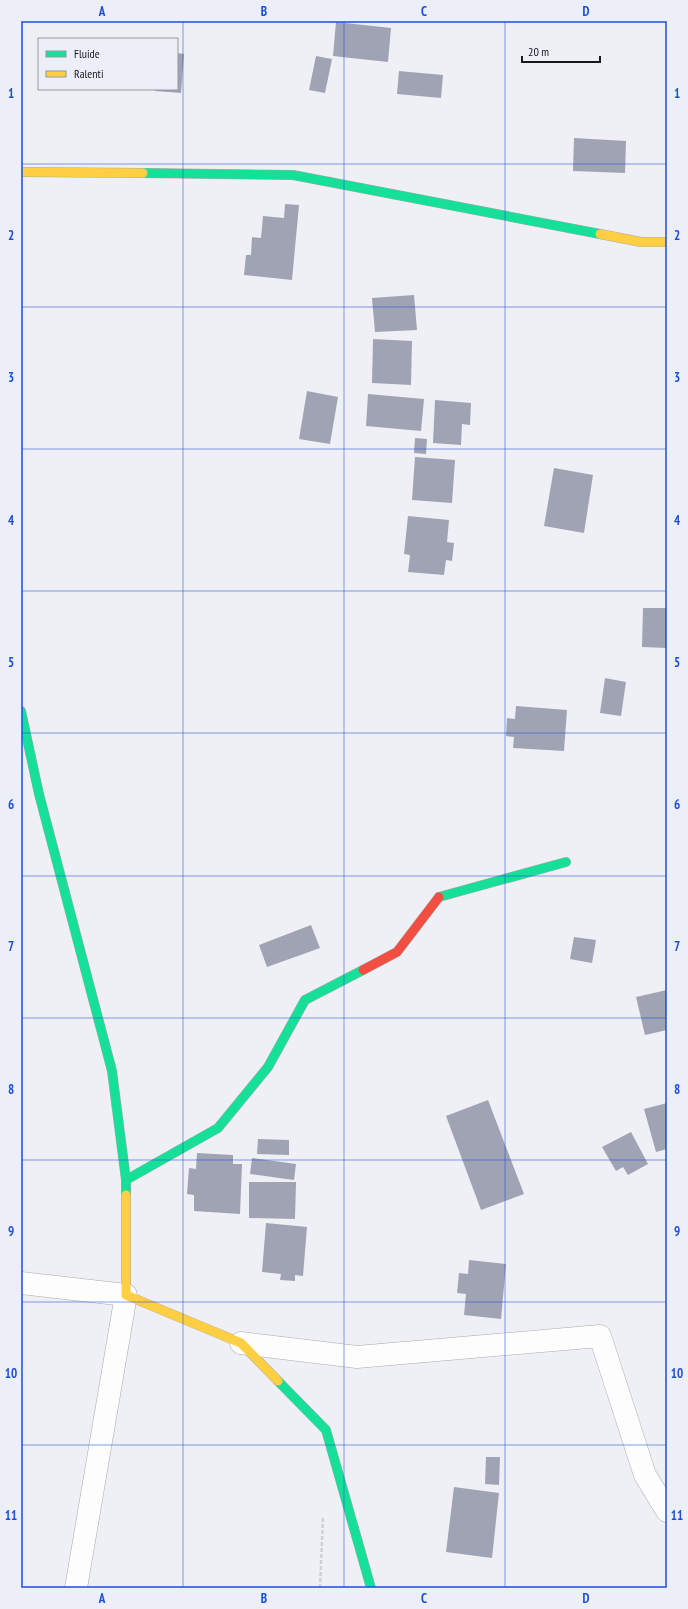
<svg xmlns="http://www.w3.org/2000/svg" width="688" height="1609" font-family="'PT Sans Narrow',sans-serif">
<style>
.building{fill:#9fa3b4}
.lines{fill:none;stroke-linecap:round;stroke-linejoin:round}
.street-casing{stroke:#a9aaad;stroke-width:23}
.fast-casing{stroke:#a9aaad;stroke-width:10}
.slow-casing{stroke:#a9aaad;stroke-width:10}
.jam-casing{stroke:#a9aaad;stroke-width:10}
.path{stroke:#d0d1d3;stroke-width:2.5;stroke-dasharray:4 2;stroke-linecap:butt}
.street{stroke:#fdfdfe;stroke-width:22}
.fast{stroke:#16e098;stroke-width:9}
.slow{stroke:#ffcf43;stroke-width:9}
.jam{stroke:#f24e42;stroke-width:9}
.grid{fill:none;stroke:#1d4ed8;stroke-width:1;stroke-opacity:0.55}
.neatline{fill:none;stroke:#1d4ed8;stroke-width:1.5}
.grid-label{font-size:13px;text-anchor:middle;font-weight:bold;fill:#1d4ed8}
</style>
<rect width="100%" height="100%" fill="#eff0f5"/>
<g class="building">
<polygon points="336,22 391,28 388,62 333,56"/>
<polygon points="177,53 184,54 181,93 155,91 155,89 177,89"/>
<polygon points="316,56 332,59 325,93 309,90"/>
<polygon points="399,71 443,75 441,98 397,94"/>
<polygon points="574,138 626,141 625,173 573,171"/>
<polygon points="285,204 299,205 292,280 244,275 246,255 251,255 252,237 261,238 263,216 284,218"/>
<polygon points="414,295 417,330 375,332 372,298"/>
<polygon points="373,339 412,341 411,385 372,383"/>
<polygon points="307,391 338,397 330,444 299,439"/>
<polygon points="368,394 424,399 421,431 366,426"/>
<polygon points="435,400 471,403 470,425 462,424 461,445 433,443"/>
<polygon points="415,438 427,439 426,454 414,453"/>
<polygon points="415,457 455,460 452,503 412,500"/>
<polygon points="554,468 593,475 584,533 544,526"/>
<polygon points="408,516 449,520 447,542 454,543 452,561 446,560 444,575 408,572 410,555 404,554"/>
<polygon points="643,608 667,608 667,648 642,647"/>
<polygon points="605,678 626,682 621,716 600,713"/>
<polygon points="516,706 567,710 564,751 513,748 514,737 506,736 507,718 515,719"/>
<polygon points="311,925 320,948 267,967 259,945"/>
<polygon points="574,937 596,940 592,963 570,959"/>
<polygon points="667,990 667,1030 645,1035 636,997"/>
<polygon points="488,1100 524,1194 481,1210 446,1116"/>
<polygon points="667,1103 667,1149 656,1152 644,1109"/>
<polygon points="631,1132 648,1164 628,1175 623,1167 616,1171 602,1147"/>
<polygon points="258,1139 289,1140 289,1155 257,1154"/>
<polygon points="197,1153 233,1155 233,1164 242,1164 240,1214 194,1211 194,1195 187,1194 189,1168 196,1169"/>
<polygon points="252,1158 296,1164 294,1180 250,1174"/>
<polygon points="249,1182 296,1182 295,1219 249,1218"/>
<polygon points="266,1223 307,1227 303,1276 295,1275 295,1281 280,1280 281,1274 262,1272"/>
<polygon points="469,1260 506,1264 501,1319 464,1315 466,1294 457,1293 459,1273 468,1274"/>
<polygon points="486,1457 500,1457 499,1485 485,1484"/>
<polygon points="454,1487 499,1493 492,1558 446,1552"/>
</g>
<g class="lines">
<g class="street-casing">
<g id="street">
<polyline points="21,1283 126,1295 76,1588"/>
<polyline points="241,1343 357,1357 600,1336 645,1475 667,1511"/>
</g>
</g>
<g class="fast-casing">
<g id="fast">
<polyline points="143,173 293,175 600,234"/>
<polyline points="21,711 39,794 112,1071 126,1180 126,1195"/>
<polyline points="439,897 566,862"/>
<polyline points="126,1180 218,1128 268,1067 305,1000 363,970"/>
<polyline points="278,1381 326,1430 371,1588"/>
</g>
</g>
<g class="slow-casing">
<g id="slow">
<polyline points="21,172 143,173"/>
<polyline points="600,234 641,242 667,242"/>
<polyline points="126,1195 126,1295 241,1343 278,1381"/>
</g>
</g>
<g class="jam-casing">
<polyline id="jam" points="363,970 397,952 439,897"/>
</g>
<polyline class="path" points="320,1588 323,1517"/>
<use href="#street" class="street"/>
<use href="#fast" class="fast"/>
<use href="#slow" class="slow"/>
<use href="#jam" class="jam"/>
</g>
<path class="grid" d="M183,21V1588M344,21V1588M505,21V1588M21,164H667M21,307H667M21,449H667M21,591H667M21,733H667M21,876H667M21,1018H667M21,1160H667M21,1302H667M21,1445H667"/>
<rect width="688" height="1609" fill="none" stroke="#eceff8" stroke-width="44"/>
<rect x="38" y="38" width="140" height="52" fill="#eceff8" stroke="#9799a0"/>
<rect x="46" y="51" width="20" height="6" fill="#16e098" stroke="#9799a0"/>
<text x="74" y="58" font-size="12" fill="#17181b">Fluide</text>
<rect x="46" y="71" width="20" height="6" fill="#ffcf43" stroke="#9799a0"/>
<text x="74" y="78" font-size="12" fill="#17181b">Ralenti</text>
<path d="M522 56v6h78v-6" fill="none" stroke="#17181b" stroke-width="2"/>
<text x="528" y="56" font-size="12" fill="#17181b" stroke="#eceff8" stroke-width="3" paint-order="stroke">20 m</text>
<rect x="22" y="22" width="644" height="1565" class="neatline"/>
<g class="grid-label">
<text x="102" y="16">A</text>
<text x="264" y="16">B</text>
<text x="424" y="16">C</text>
<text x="586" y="16">D</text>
<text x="11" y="98">1</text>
<text x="677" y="98">1</text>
<text x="11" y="240">2</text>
<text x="677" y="240">2</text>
<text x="11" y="382">3</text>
<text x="677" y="382">3</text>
<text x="11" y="525">4</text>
<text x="677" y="525">4</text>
<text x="11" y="667">5</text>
<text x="677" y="667">5</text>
<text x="11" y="809">6</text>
<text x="677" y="809">6</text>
<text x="11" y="951">7</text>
<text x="677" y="951">7</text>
<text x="11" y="1094">8</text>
<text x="677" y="1094">8</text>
<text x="11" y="1236">9</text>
<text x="677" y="1236">9</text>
<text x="11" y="1378">10</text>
<text x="677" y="1378">10</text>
<text x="11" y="1520">11</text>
<text x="677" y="1520">11</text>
<text x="102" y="1603">A</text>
<text x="264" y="1603">B</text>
<text x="424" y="1603">C</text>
<text x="586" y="1603">D</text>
</g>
</svg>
